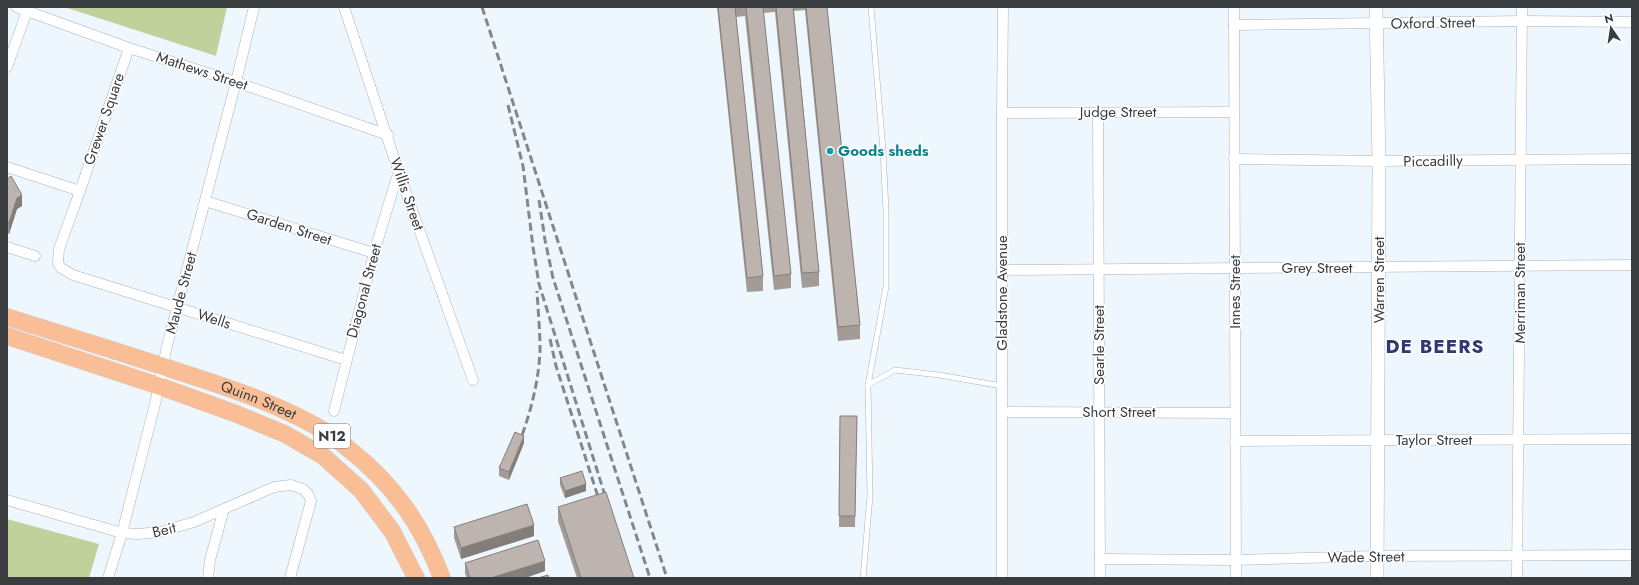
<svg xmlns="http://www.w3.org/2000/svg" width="1639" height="585" font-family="Jost,sans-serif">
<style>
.green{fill:#c1d19b}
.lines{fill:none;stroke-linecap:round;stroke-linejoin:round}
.service-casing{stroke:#aab2b9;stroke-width:6}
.minor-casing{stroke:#aab2b9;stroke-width:11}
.tertiary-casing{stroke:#aab2b9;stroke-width:14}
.trunk-casing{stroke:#d4d4d5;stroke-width:18}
.service{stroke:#fff;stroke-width:5}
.minor{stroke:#fff;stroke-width:10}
.tertiary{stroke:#fff;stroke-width:13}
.trunk{stroke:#fabe96;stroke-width:17}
.rail{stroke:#83888c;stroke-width:3;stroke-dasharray:8 4;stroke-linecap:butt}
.wall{fill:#a39b96}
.shaded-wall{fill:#847e7a}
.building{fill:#bdb4af;stroke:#847e7a}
.culture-dot{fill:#0f9aa8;stroke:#fff;stroke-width:1.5}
.labels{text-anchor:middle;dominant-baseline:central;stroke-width:3;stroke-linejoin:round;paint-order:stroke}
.shield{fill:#fff;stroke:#757779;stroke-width:1}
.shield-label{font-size:14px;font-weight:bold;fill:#3a3d40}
.street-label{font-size:15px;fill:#3a3d40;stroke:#fff}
.culture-label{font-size:15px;font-weight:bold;fill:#0d838f;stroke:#fff;text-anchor:start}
.district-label{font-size:19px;font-weight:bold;letter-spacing:1px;fill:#303973;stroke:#fff}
</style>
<rect width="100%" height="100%" fill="#eef7fd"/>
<g class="green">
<polygon points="64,7 227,7 216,56"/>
<polygon points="7,519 99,544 89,578 7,578"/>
</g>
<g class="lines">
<g class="service-casing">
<g id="service">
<polyline points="868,385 895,370 939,375 1002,386"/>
<polyline points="863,578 870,496 868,385 886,287 886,211 883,150 871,7"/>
</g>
</g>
<g class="minor-casing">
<g id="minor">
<polyline points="16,7 129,48 236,82 388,135"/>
<polyline points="344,7 399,173 473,380"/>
<polyline points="1234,7 1236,578"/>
<polyline points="1234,25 1522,21 1632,22"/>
<polyline points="129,48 80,191 59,249 58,263 61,268 73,275 346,360"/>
<polyline points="7,67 27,11"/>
<polyline points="1098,112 1100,578"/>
<polyline points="1002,113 1234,112"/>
<polyline points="1234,159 1379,161 1632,159"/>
<polyline points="7,167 80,191"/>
<polyline points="205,201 374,253"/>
<polyline points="7,247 35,256"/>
<polyline points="1002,270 1632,265"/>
<polyline points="334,411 374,253 395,183 399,173"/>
<polyline points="1003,412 1235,413"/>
<polyline points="1235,441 1632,439"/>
<polyline points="7,500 122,533 138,534 160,532 194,522 274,487 282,486 291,485 303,489 308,494 311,501 290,578"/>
<polyline points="1100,559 1235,560 1377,556 1632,555"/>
<polyline points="108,578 122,533 156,400 167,346 236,82 254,7"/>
<polyline points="208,578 210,560 224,509"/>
<polyline points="1002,578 1002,113 1003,7"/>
<polyline points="1517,578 1522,7"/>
</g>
</g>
<g class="tertiary-casing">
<polyline id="tertiary" points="1376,7 1379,161 1377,578"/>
</g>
<g class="trunk-casing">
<g id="trunk">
<path id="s1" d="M7,317C67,336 127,354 186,374C236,390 286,407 331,435C337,439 343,445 350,450C394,485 422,525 442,578"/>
<polyline points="7,336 159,386 234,413 285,434 323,456 361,490 392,531 416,578"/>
</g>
</g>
<use href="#service" class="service"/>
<use href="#minor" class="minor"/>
<use href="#tertiary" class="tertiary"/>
<use href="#trunk" class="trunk"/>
<g class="rail">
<polyline points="482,7 667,578"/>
<polyline points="508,105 523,166 533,247 539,284 607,502"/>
<polyline points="539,200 545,240 553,278 650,578"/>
<polyline points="550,339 556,366 601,506"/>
<path d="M518,446C530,415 539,382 540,349C540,330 538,310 537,291"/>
</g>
</g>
<g class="wall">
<polygon points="717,7 827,7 860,325 860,339 838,341 805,10 794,11 819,272 819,286 802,288 775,12 763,13 791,274 791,288 774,290 745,16 736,17 763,276 763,291 747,292"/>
<polygon points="7,179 22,206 17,209 9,234 7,233"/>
<polygon points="840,416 857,416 855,527 839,527"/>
<polygon points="524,443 509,480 499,476 499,468"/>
<polygon points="560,478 586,491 565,498 560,485"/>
<polygon points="558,507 634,578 577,578 558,521"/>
<polygon points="454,527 534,536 461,559 454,538"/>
<polygon points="465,563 545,571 525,578 467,578 465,574"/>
</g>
<g class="shaded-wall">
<polygon points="22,195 22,206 17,209 9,234 9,223 17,198"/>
<polygon points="524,436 524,443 509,480 509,472"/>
<polygon points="586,484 586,491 565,498 565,491"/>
<polygon points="534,525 534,536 461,559 461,548"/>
<polygon points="545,561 545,571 525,578 491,578"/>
</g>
<g class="building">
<polygon points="718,7 735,7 763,276 747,278"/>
<polygon points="746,7 763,7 791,274 774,276"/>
<polygon points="776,7 793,7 819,272 802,273"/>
<polygon points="806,7 827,7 860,325 838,327"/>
<polygon points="11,176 22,195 17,198 9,223 7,222 7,179"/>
<polygon points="840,416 857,416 855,516 839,516"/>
<polygon points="515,432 524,436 509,472 499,468"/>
<polygon points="582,471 586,484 565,491 560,478"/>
<polygon points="606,492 634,578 581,578 558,507"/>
<polygon points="527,504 534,525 461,548 454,527"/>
<polygon points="538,540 545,561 491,578 470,578 465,563"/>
<polygon points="548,575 549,578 538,578"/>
</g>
<circle class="culture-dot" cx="830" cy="151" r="4"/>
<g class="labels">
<rect class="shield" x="314" y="424" width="36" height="24" rx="3"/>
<g class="shield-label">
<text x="332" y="436">N12</text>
</g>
<g class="street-label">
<text transform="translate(1433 23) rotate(-1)">Oxford Street</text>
<text transform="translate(202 71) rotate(18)">Mathews Street</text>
<text x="1118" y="112">Judge Street</text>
<text transform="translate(104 119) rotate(-71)">Grewer Square</text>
<text transform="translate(1433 161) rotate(-1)">Piccadilly</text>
<text transform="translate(407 194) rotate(71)">Willis Street</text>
<text transform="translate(289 227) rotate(18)">Garden Street</text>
<text x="1317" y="268">Grey Street</text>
<text transform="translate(1379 280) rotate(-90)">Warren Street</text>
<text transform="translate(364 291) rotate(-75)">Diagonal Street</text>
<text transform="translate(1235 292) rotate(-90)">Innes Street</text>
<text transform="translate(181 293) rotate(-75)">Maude Street</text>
<text transform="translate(1002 293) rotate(-90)">Gladstone Avenue</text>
<text transform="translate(1520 293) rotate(-90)">Merriman Street</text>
<text transform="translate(214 319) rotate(18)">Wells</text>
<text transform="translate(1099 345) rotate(-90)">Searle Street</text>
<text stroke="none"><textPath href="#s1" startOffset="265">Quinn Street</textPath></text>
<text x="1119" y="412">Short Street</text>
<text x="1434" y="440">Taylor Street</text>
<text transform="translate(164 530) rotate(-14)">Beit</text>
<text transform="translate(1366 557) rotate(-1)">Wade Street</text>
</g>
<g class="culture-label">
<text x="838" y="151">Goods sheds</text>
</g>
<g class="district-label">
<text x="1435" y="346">DE BEERS</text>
</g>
</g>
<rect width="1639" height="585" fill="none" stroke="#3a3d40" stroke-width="16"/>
<g transform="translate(1611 28) rotate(347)" stroke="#ffffff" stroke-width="3" paint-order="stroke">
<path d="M0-3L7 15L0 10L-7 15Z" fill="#3a3d40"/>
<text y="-6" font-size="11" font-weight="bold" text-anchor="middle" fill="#3a3d40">N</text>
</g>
</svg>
